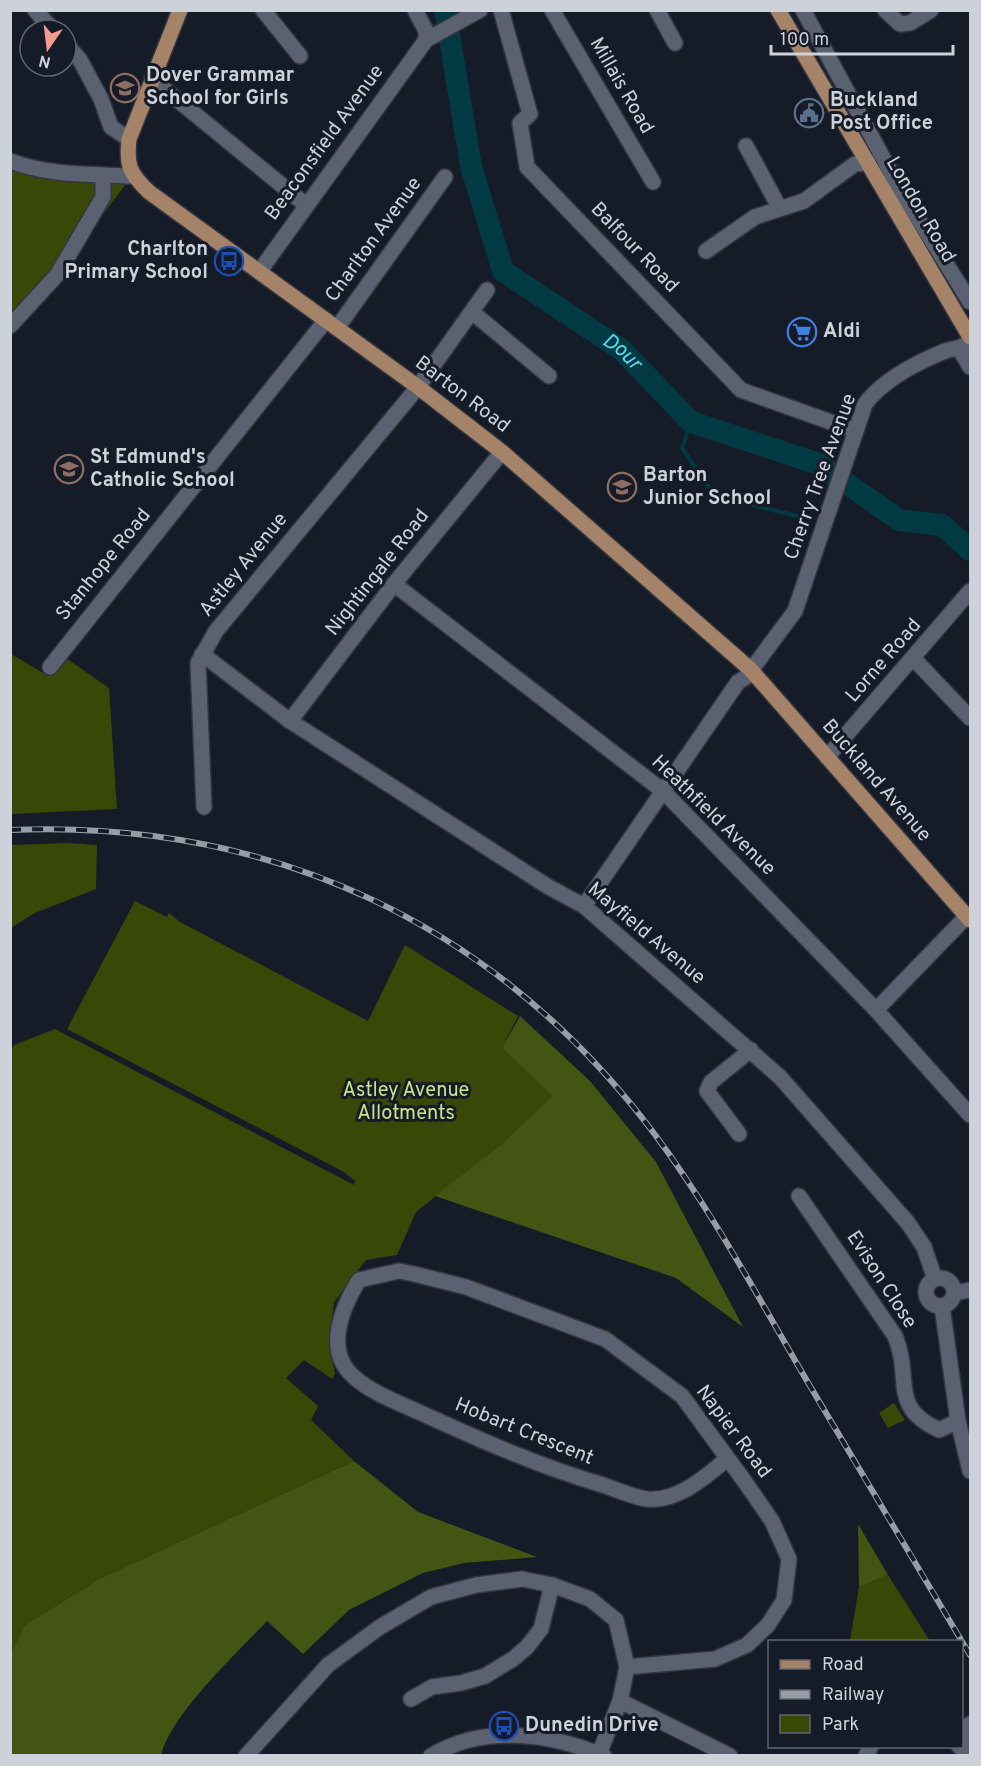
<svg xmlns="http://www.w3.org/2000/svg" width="981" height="1766" font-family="Overpass,sans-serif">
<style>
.green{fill:#394806}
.forest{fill:#445412}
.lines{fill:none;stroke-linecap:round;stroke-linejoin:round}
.stream{stroke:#013a42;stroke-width:4}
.river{stroke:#013a42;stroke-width:22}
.minor-casing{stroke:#333640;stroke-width:18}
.major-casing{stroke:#333640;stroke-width:18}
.minor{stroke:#5a6170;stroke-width:15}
.major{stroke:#a48368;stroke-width:15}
.rail-casing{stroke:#989ca6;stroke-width:6}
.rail{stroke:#151b27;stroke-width:4;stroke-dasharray:11;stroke-linecap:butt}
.labels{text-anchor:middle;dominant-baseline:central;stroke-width:6;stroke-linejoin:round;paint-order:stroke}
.poi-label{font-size:20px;font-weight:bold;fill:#cdd1da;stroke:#151b27;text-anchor:start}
.street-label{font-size:20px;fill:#cdd1da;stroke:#151b27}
.park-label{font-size:20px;fill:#c7e388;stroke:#151b27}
.water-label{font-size:21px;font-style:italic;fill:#53def4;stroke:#151b27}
</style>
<rect width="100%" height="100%" fill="#151b27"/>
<g class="green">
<polygon points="10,161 132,176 57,275 10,326"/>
<polygon points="11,654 48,676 63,656 109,688 117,809 11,814"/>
<polygon points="67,843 97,845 96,889 35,913 11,928 11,845"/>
<polygon points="135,901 167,917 169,913 180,922 368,1021 405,945 518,1016 502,1048 554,1096 499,1146 416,1212 397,1255 366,1260 334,1302 329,1343 335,1374 332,1379 304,1360 286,1378 318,1406 311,1420 354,1461 99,1579 25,1625 11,1653 10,1052 14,1045 55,1029 354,1185 355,1181 344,1172 67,1029"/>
<polygon points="894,1403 905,1420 888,1428 879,1413"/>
<polygon points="888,1575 930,1641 850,1641 859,1587"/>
</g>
<g class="forest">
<polygon points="520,1016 590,1081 656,1162 743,1327 676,1278 435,1196 499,1146 553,1096 502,1048"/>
<path d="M354,1461L418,1512L537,1557L464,1563L423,1573L349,1610L303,1654L267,1621C236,1654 172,1713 161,1755H11V1653L25,1625L99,1579Z"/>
<polygon points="858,1524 888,1575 859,1587"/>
</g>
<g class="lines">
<polyline class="stream" points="691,422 682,448 715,496 797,516"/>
<path class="river" id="s1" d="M445,10L471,166L503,271L622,350L691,422L819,464L899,520L942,525L970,550"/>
<g class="minor-casing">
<g id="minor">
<polyline points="35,10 53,30"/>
<polyline points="263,10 300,56"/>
<polyline points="415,10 426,31 426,40"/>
<polyline points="501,10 530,114 520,123 527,167 741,390 856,431"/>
<polyline points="552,10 653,182"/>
<polyline points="657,10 675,43"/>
<polyline points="803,10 901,191 970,302"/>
<polyline points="885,10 900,24 910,23 931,10"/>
<polyline points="66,44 80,60 101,99 111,127 129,139"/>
<polyline points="152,79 306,205"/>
<polyline points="746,146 779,207"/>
<path d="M10,161C50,176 91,174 132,176"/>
<polyline points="706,251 755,217 804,201 855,164 868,163"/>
<polyline points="259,272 426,40 480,10"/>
<polyline points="472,312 549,376"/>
<polyline points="10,326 57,275 103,197 103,177"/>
<polyline points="337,328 445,177"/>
<polyline points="960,350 970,367"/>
<polyline points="394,584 663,791 876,1010 970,1115"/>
<polyline points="202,654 290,721 547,886 584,906 780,1077 908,1223 924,1247 935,1279"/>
<polyline points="914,659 970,718"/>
<polyline points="50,667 326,320"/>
<polyline points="290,721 394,584 502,452"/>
<polyline points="827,757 970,591"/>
<polyline points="204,807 198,663 216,631 418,387 487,290"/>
<path d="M584,906L738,682L746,677L795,611L865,404C883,380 918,362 945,351C957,347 959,350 970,341"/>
<polyline points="876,1010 967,916"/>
<polyline points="739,1134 707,1091 711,1082 751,1050"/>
<path d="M799,1196L895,1336C913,1379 888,1406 939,1430L958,1421"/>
<circle cx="940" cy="1292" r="14"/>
<polyline points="954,1293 970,1290"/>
<polyline points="942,1306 958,1421 970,1471"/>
<path d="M627,1667L715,1659L747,1645L768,1625L784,1600L789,1559L772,1521L745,1482L682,1396L605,1339L466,1287L414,1274L399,1271L359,1280C342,1307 324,1350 353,1376C371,1393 399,1403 421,1413C480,1440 541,1467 603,1485C617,1490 633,1497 647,1499C678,1502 705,1477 727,1459"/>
<polyline points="411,1699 432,1687 461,1683 485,1676 513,1659 527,1647 541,1629 552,1585"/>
<polyline points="620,1701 730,1756"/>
<polyline points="962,1741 970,1724"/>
<polyline points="959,1746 970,1755"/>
<polyline points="246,1756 328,1665 380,1627 431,1597 476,1585 522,1579 552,1585 590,1599 616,1620 627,1667 620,1701 599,1754"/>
<path d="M431,1756C483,1724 549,1733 604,1756"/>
<polyline points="866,1756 871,1746"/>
</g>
</g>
<g class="major-casing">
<g id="major">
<path d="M180,10L129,139C126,166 130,174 149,192L418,387L502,452L750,669L970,920"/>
<polyline points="778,10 970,337"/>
</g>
</g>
<use href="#minor" class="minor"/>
<use href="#major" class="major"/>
<g class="rail-casing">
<path id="rail" d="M10,830C271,819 496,924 653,1132C713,1212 760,1301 810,1386C863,1476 917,1565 970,1655"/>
</g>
<use href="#rail" class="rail"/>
</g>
<defs>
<g id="school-ring" transform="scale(1.5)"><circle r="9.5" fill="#151b27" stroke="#8d6e63" stroke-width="1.5"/><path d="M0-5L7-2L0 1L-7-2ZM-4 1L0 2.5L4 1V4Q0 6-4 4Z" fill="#8d6e63"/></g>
<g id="civic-ring" transform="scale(1.5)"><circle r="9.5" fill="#151b27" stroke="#5c6f8a" stroke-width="1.5"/><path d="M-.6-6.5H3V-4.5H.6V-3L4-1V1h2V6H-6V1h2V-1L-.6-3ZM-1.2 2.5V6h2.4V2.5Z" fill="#5c6f8a"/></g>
<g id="bus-ring" transform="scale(1.5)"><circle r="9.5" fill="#151b27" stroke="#1a4fb4" stroke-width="1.5"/><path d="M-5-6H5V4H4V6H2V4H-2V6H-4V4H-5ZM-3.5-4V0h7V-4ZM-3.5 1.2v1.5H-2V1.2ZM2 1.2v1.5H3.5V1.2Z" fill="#1a4fb4"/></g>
<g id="supermarket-ring" transform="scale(1.5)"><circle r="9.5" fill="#151b27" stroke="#3f7fe0" stroke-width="1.5"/><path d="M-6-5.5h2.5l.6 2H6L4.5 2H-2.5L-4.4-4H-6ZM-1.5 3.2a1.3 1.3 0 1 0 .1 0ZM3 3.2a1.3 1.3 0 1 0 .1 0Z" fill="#3f7fe0"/></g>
</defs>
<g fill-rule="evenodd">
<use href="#school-ring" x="125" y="88"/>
<use href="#civic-ring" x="809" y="113"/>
<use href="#bus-ring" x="229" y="261"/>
<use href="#supermarket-ring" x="802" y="332"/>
<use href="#school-ring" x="69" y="469"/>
<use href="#school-ring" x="622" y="487"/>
<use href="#bus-ring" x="504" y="1726"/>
</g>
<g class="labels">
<g class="poi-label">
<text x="146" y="76">Dover Grammar<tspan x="146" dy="23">School for Girls</tspan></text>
<text x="830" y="101">Buckland<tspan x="830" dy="23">Post Office</tspan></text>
<text x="208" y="250" text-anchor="end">Charlton<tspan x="208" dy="23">Primary School</tspan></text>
<text x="823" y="332">Aldi</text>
<text x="90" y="458">St Edmund's<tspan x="90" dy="23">Catholic School</tspan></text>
<text x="643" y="476">Barton<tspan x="643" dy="23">Junior School</tspan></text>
<text x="525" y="1726">Dunedin Drive</text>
</g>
<g class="street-label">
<text transform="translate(621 86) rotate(60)">Millais Road</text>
<text transform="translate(325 143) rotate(-54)">Beaconsfield Avenue</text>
<text transform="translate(920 210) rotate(60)">London Road</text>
<text transform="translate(374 240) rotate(-54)">Charlton Avenue</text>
<text transform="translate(634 248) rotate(46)">Balfour Road</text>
<text transform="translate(462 395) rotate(37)">Barton Road</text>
<text transform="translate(821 477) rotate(-70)">Cherry Tree Avenue</text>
<text transform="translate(104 565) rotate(-51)">Stanhope Road</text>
<text transform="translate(244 565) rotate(-51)">Astley Avenue</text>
<text transform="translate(378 573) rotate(-52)">Nightingale Road</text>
<text transform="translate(884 661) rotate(-49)">Lorne Road</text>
<text transform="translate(876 781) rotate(49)">Buckland Avenue</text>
<text transform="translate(713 816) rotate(44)">Heathfield Avenue</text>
<text transform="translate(646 934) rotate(40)">Mayfield Avenue</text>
<text transform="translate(881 1280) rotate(57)">Evison Close</text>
<text transform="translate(524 1432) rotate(22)">Hobart Crescent</text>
<text transform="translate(733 1432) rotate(53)">Napier Road</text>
</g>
<g class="park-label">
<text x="406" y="1091">Astley Avenue<tspan x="406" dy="23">Allotments</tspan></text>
</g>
<g class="water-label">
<text stroke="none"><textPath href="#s1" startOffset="412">Dour</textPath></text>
</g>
</g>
<rect width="981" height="1766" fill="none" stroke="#cdd1da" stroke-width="24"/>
<rect x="768" y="1640" width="195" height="108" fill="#151b27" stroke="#5f646f" stroke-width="1.5"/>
<rect x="780" y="1660" width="30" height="9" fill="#a48368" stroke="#5f646f" stroke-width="1.5"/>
<text x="822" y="1670" font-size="18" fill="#cdd1da">Road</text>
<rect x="780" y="1690" width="30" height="9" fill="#989ca6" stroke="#5f646f" stroke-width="1.5"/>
<text x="822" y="1700" font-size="18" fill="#cdd1da">Railway</text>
<rect x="780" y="1715" width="30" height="18" fill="#394806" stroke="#5f646f" stroke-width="1.5"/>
<text x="822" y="1730" font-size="18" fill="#cdd1da">Park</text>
<g transform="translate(48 48) rotate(194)"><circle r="28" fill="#151b27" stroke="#5f646f" stroke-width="1.5"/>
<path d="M0-4.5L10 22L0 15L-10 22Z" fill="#f59c92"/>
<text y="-9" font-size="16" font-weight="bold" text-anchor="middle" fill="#cdd1da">N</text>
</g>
<path d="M771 45v9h182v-9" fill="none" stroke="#cdd1da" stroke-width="3"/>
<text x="780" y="45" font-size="18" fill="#cdd1da" stroke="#151b27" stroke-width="4.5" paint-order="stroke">100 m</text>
</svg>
